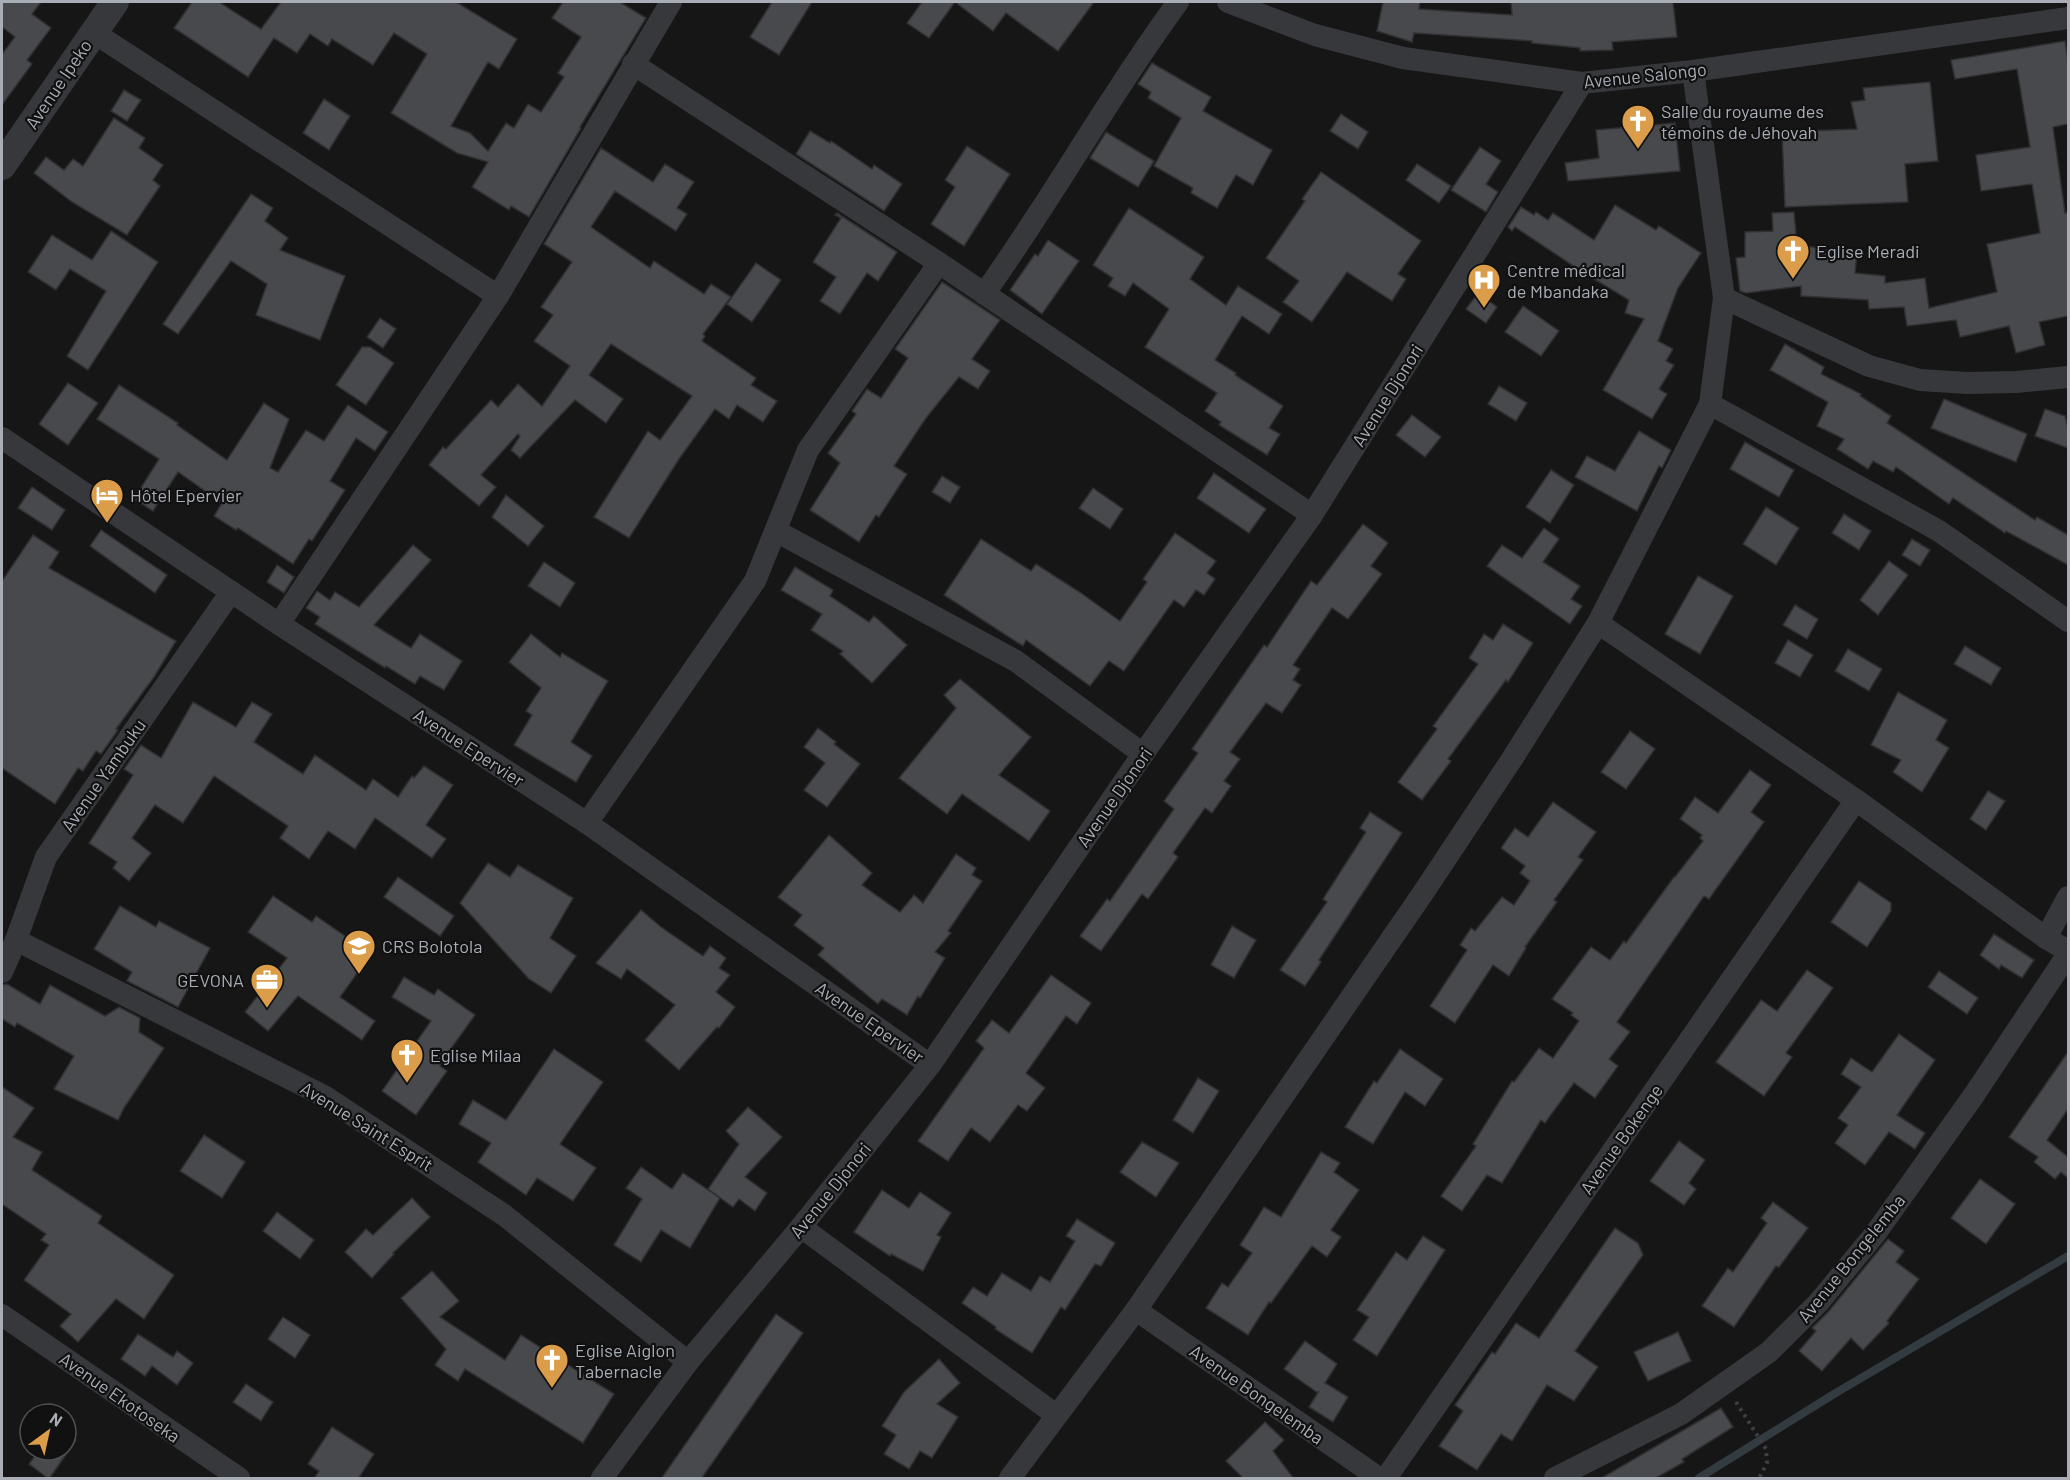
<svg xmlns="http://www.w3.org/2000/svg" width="2070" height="1480" font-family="Barlow,sans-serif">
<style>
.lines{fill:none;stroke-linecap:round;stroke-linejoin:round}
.stream{stroke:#323b40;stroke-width:8}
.building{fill:#48494c;stroke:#303033;stroke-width:1.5}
.path{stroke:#3d3f43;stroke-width:4;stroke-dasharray:3 4.5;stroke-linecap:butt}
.minor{stroke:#37383c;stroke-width:22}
.tertiary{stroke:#37383c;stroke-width:28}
.labels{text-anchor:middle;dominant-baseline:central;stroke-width:4.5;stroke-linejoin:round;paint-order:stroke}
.street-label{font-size:18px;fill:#a9aeb6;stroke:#111112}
.poi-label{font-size:18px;fill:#a9aeb6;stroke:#111112;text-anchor:start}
</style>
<rect width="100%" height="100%" fill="#161617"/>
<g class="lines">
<polyline class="stream" points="1699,1478 1834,1394 2068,1256"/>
</g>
<g class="building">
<polygon points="2,2 41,2 32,14 51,28 27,60 32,64 2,105 2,54 15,37 2,27"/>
<polygon points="192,2 219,2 261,29 281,2 456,2 517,39 499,69 488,62 451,126 470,133 488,151 506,123 514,128 528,104 541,112 564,77 558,73 581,37 552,18 563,2 620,2 646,18 580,127 581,128 529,217 511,206 509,210 472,187 488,162 457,153 391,113 427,54 394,33 373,65 332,39 328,46 310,34 297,53 274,38 248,77 174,28"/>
<polygon points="772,2 812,2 779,55 750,37"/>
<polygon points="922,2 955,2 929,38 907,23"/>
<polygon points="955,2 1094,2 1058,51 1006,13 993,31"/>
<polygon points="1383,2 1420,2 1419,9 1512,15 1511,2 1673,2 1677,37 1612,42 1613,50 1580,51 1580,48 1532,43 1532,41 1414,33 1412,42 1377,31"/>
<polygon points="2065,41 2068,61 2068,124 2053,127 2065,213 2068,212 2068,316 2039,322 2045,345 2016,353 2009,326 1960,337 1956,320 1907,326 1904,307 1869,309 1868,300 1801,296 1801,286 1746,293 1740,291 1736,258 1745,257 1745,232 1773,231 1772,213 1794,212 1797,245 1857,253 1855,273 1885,276 1885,283 1925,278 1929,308 1997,292 1987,244 2040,233 2032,184 1981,191 1976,155 2030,147 2017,69 1955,79 1951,60"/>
<polygon points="1152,63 1211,97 1203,111 1272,150 1253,185 1236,175 1217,208 1191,193 1193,188 1154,166 1181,118 1148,98 1151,92 1138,84"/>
<polygon points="1930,82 1938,161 1905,164 1908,202 1785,207 1782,132 1857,129 1851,102 1865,100 1863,88"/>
<polygon points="124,90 141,100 127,121 111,111"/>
<polygon points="324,99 350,116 329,150 303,133"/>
<polygon points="1341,114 1368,132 1358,149 1330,131"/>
<polygon points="114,118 145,138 139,148 163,165 153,180 160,186 127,235 72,202 34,173 46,157 64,170 73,159 83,166"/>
<polygon points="1675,123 1680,171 1568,181 1565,163 1599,158 1596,130"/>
<polygon points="810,131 830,143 831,141 872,169 874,165 902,184 884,211 796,154"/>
<polygon points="1106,132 1154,161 1138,187 1090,158"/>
<polygon points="967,146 1010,174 964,246 931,224 955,187 945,180"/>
<polygon points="1480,147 1501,161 1486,184 1498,192 1486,212 1451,190"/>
<polygon points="601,148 653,182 665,164 694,182 677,208 687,214 676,231 615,191 591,227 650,268 654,261 704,294 711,284 731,297 703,334 705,336 702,341 756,378 751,385 777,401 763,422 737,405 729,419 715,409 679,459 629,538 594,517 648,431 660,440 692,396 611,344 589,375 623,399 606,423 575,400 520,458 511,450 520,436 518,434 481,475 496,487 479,506 429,465 443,447 446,449 491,400 498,407 518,384 542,406 570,366 534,341 553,315 541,307 572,262 544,244"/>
<polygon points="1417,164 1451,186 1439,203 1406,180"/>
<polygon points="1321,172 1421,241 1398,274 1406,279 1392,301 1347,272 1312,322 1283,302 1299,281 1266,258 1305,201 1302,199"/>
<polygon points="251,194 273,208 265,221 288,238 280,250 345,276 320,340 256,315 267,284 231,261 178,334 163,324"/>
<polygon points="1615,205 1656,230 1659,226 1701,253 1678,288 1658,341 1673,349 1666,361 1674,365 1659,389 1667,394 1652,419 1603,390 1644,319 1625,313 1629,300 1581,271 1515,227 1512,231 1508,227 1521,207 1534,215 1536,212 1548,220 1553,213 1594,240"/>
<polygon points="1129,208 1204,257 1190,279 1226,305 1238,286 1282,314 1269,334 1242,316 1215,360 1236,373 1235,375 1283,406 1269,428 1280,434 1267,455 1219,425 1221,422 1205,411 1217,393 1145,347 1169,309 1133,283 1125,296 1108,286 1113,278 1093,265"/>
<polygon points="837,213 897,252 878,281 867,273 840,314 820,301 836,277 813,262 841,218 835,215"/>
<polygon points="111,231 158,262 88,370 67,356 106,291 70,269 56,290 28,272 52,235 92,260"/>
<polygon points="1048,240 1079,261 1042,314 1010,290 1035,254 1038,256"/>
<polygon points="756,263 781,280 752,322 727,304"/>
<polygon points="942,282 1000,320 972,359 990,371 978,389 959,377 926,418 894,466 907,474 879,517 876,515 859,542 810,510 840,463 828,453 856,414 852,411 867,389 881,398 908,358 895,349"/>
<polygon points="1478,293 1497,307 1486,323 1466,309"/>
<polygon points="1523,306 1559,331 1541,356 1505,332"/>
<polygon points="380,318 396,329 383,348 367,337"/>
<polygon points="1785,344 1824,367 1821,374 1861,394 1860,396 1891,416 1887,423 2035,520 2037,517 2068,535 2068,565 2006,531 2005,533 1953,498 1949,504 1896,467 1893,472 1873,461 1868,469 1837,449 1844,439 1817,426 1828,402 1770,370"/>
<polygon points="362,347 370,347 394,363 366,405 336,385"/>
<polygon points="68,383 98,403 68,445 39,424"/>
<polygon points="119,385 178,423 177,425 227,460 264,403 289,419 270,468 278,472 306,430 324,441 348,405 388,432 375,451 356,438 330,481 345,490 312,541 309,539 293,564 238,528 236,530 214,516 222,503 178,472 153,511 134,499 159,459 97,419"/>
<polygon points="1499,386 1527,403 1516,421 1488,404"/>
<polygon points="1944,399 2027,434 2016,462 1931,428"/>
<polygon points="2045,409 2065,416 2068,428 2068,448 2035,436"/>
<polygon points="1412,415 1441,437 1425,457 1396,435"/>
<polygon points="1639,431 1671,450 1662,468 1659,466 1637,511 1575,477 1587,456 1615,471"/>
<polygon points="1745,442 1794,470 1779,497 1730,469"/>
<polygon points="1551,470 1574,485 1550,523 1526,507"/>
<polygon points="1214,473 1266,509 1249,533 1197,498"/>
<polygon points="942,476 960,487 950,503 932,492"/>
<polygon points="32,487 65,510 52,530 18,508"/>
<polygon points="1093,488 1123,509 1110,529 1079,508"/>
<polygon points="506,495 544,526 528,546 492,517"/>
<polygon points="1766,507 1799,528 1776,565 1743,544"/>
<polygon points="1844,514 1871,531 1859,550 1832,533"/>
<polygon points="1363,524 1388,543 1371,566 1382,574 1348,619 1332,608 1293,665 1300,669 1293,680 1301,685 1282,713 1266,703 1230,752 1240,759 1224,781 1231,786 1212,813 1205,808 1173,853 1178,857 1148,899 1142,894 1101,951 1080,936 1107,899 1110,901 1174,809 1164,801 1198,753 1192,749 1264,645 1267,647 1311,581 1317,585"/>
<polygon points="1544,528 1559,539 1543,562 1580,586 1571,599 1582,606 1570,624 1487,566 1502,545 1522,558"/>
<polygon points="101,530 167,575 155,593 90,546"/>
<polygon points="1175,533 1216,561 1207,573 1215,579 1204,595 1196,590 1184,607 1174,600 1124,671 1109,661 1090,686 1026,640 1023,646 944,595 981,539 1031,571 1036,564 1081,593 1120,621 1147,582 1143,579"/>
<polygon points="33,535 59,552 49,568 176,641 154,677 116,729 118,730 101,754 96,751 83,771 78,768 55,804 2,768 2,581"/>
<polygon points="1912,539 1930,550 1920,566 1902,555"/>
<polygon points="413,545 431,560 374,625 411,648 420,634 462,661 444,690 420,676 415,684 386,666 385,668 315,624 320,617 306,608 317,591 330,600 335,592 359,607"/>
<polygon points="1889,561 1908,575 1878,615 1860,600"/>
<polygon points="544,562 575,583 560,607 528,586"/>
<polygon points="277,565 294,577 284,593 267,582"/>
<polygon points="795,567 833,590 830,596 869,622 874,616 907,645 872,683 840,654 843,651 811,630 822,614 781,590"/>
<polygon points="1698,576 1733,596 1700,654 1665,634"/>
<polygon points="1795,605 1818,619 1807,639 1783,625"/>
<polygon points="1503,624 1533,643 1508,682 1506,680 1448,759 1451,761 1422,800 1398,782 1437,729 1433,726 1478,664 1469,658 1484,634 1493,640"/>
<polygon points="531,634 560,657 562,653 608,681 571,742 592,756 576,782 514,745 532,715 526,711 541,688 509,662"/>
<polygon points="1788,640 1813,655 1800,677 1775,663"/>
<polygon points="1965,646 2001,668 1991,685 1954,664"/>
<polygon points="1848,649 1882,669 1869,691 1835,671"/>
<polygon points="960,679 1031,737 999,775 1050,811 1029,841 962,794 947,814 899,778 956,708 944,695"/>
<polygon points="1898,692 1947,720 1936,740 1949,748 1922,792 1893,772 1901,760 1871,745"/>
<polygon points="193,702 236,727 252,702 272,714 254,742 303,774 315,755 366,790 373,779 398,797 412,776 414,778 424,766 453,785 426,825 446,839 432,858 375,818 355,849 328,831 309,859 280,838 288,826 214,776 183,823 155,805 132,838 151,853 129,881 113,868 117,862 89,843 133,775 124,769 141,745 161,758"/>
<polygon points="818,728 836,742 834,744 860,764 827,807 804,790 825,763 804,747"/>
<polygon points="1630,731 1655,749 1626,789 1601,772"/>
<polygon points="1750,770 1771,785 1751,812 1764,822 1709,899 1704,896 1617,1022 1630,1032 1609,1059 1618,1066 1595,1098 1574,1083 1545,1123 1541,1120 1502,1183 1487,1175 1462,1211 1441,1196 1476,1146 1473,1144 1512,1081 1514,1082 1539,1048 1553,1058 1579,1021 1571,1015 1573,1013 1552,999 1591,947 1610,960 1624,941 1626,943 1674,877 1675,877 1703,841 1700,838 1702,835 1680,819 1695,797 1718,813"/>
<polygon points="1988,791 2005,801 1986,830 1970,819"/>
<polygon points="1553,802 1596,832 1578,857 1583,860 1554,900 1557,902 1525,947 1526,948 1509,976 1493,965 1455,1023 1430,1006 1467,950 1460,945 1471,928 1475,931 1502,897 1514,905 1530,881 1520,873 1525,866 1501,848 1515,828 1528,837"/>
<polygon points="1370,812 1402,833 1319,960 1321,962 1305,986 1280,970 1327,902 1323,899 1366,832 1360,828"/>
<polygon points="829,835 872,873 862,885 900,912 914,895 923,903 956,854 976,868 972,875 982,881 948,931 951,933 935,952 945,958 920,998 918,996 907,1015 882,999 878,1004 818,955 824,948 794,925 802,915 778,897"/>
<polygon points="488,863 510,877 518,865 573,898 550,938 576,956 551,993 529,979 460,903"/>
<polygon points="398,877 454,916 440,936 384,897"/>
<polygon points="1859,881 1891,903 1891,911 1867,947 1831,922"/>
<polygon points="273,896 312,922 316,916 371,954 340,997 375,1021 362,1040 298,996 268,1031 245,1012 287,958 248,932"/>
<polygon points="120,906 156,927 159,921 210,948 178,1007 127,981 132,972 94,949"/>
<polygon points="641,910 661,927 703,956 710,946 726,958 719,968 730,975 716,992 735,1007 719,1028 717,1027 679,1070 645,1040 675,1005 627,969 621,979 596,963"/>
<polygon points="1232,926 1256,940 1234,978 1211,965"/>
<polygon points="1994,934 2034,960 2022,978 2001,965 1999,969 1980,955"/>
<polygon points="1807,970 1833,988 1786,1053 1792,1057 1764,1096 1716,1062 1761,1000 1777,1011"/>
<polygon points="1939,971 1978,998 1967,1014 1928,987"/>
<polygon points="1051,975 1091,1003 1077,1024 1066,1016 1026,1073 1045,1088 1027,1111 1018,1105 990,1142 971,1128 948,1161 918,1141 984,1048 976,1041 992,1020 1009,1033"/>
<polygon points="404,977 434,995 438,989 475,1015 442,1061 440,1066 447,1071 416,1115 382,1091 431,1021 392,997"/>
<polygon points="7,984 40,1004 50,985 105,1016 119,1007 140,1018 139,1032 164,1048 124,1108 118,1120 54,1089 74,1056 17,1023 15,1027 2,1019 2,985"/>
<polygon points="1899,1034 1935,1060 1897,1115 1925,1133 1915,1149 1889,1132 1865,1165 1835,1143 1848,1125 1838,1118 1861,1087 1841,1074 1851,1058 1872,1072"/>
<polygon points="554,1049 603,1082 560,1144 596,1168 573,1201 537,1178 526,1195 478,1162 491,1143 459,1124 473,1100 506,1120"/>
<polygon points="1400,1049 1443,1079 1425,1106 1405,1092 1373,1144 1345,1127 1374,1081 1377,1083"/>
<polygon points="2068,1052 2068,1109 2047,1140 2068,1157 2068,1178 2061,1172 2055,1179 2034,1162 2038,1157 2009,1137"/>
<polygon points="1198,1078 1219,1091 1193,1133 1173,1120"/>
<polygon points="2,1087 34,1108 13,1137 42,1152 32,1170 102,1216 98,1223 174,1275 144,1319 116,1299 78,1342 60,1326 71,1314 24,1280 49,1245 41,1240 46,1234 2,1204"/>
<polygon points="748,1107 782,1137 745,1177 767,1193 755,1211 739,1199 733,1207 708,1189 739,1144 726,1131"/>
<polygon points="204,1135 245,1162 222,1198 180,1171"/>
<polygon points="1679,1141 1705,1160 1689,1183 1696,1189 1684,1205 1650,1181"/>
<polygon points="1142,1142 1179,1163 1156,1197 1120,1172"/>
<polygon points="1321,1152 1340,1163 1334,1172 1359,1190 1331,1230 1341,1237 1327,1257 1312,1246 1271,1303 1269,1302 1248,1335 1206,1308 1222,1283 1228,1287 1252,1253 1240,1245 1264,1207 1281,1217"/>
<polygon points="641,1167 672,1189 683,1173 720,1198 690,1248 661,1230 641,1262 614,1245 642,1199 626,1188"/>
<polygon points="1980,1179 2015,1204 1986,1244 1951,1218"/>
<polygon points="882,1190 909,1208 920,1192 951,1213 937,1235 941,1237 923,1271 891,1254 890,1256 854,1232"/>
<polygon points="412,1198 430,1217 393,1253 394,1254 372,1278 345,1252 366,1229 373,1235"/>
<polygon points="1773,1202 1808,1228 1779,1267 1776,1266 1734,1327 1702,1306 1728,1268 1733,1272 1767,1223 1761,1218"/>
<polygon points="277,1212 314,1240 300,1259 263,1231"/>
<polygon points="1077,1219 1115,1243 1101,1266 1095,1264 1065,1310 1061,1307 1032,1353 995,1329 996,1327 962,1303 973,1287 987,1296 1002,1273 1031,1291 1040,1276 1050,1282 1075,1241 1066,1236"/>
<polygon points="1615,1228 1638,1243 1643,1255 1575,1351 1598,1367 1574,1401 1547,1385 1512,1441 1501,1434 1477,1470 1439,1446 1463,1411 1455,1405 1492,1352 1495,1354 1516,1323 1539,1338"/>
<polygon points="1423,1236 1445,1250 1377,1356 1353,1340 1369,1317 1357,1310 1396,1252 1407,1260"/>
<polygon points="1888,1239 1904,1251 1896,1262 1919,1279 1887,1321 1889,1323 1863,1350 1851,1338 1822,1371 1799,1351 1816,1331 1812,1328 1829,1311"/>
<polygon points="432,1271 459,1301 440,1317 505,1360 521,1335 614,1394 583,1443 465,1369 458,1381 435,1365 446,1349 401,1298"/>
<polygon points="776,1314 803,1333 701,1479 661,1479"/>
<polygon points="283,1317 310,1335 295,1358 268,1339"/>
<polygon points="1678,1332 1691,1361 1648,1381 1634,1352"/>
<polygon points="138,1334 173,1357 177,1351 193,1363 177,1385 152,1366 145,1376 121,1359"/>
<polygon points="1305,1341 1337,1364 1325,1383 1348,1397 1333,1422 1309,1407 1319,1391 1318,1393 1284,1369"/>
<polygon points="939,1359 960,1383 937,1404 958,1417 932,1458 920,1451 909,1469 884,1454 896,1435 882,1426 904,1392"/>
<polygon points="246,1384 273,1402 261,1421 233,1402"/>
<polygon points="1721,1408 1733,1427 1682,1459 1684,1462 1654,1479 1600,1479"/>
<polygon points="1265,1422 1284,1440 1273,1451 1294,1479 1244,1479 1226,1461"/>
<polygon points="332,1427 374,1454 358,1479 314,1479 319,1471 308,1464"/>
<polygon points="66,1433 76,1440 49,1479 29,1464 38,1452 34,1450 66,1450"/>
</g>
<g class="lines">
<polyline class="path" points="1736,1402 1766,1449 1767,1463 1759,1478"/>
<g class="minor">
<polyline points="1228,2 1315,35 1403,58 1582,83 1693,71 2068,18"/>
<polyline points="93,32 498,296"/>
<polyline points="633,64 939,263 1312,515"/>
<path d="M984,294C1052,199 1109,96 1178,2"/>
<polyline points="1724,298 1869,366 1920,380 1967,383 2016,382 2068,377"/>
<polyline points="1710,404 1939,531 2068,621"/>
<polyline points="2,438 279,624 587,823 930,1065"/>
<polyline points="776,531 1016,661 1143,754"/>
<polyline points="1598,623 1856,800 2046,938 2068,951"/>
<polyline points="279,624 498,296 671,2"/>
<polyline points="587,823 755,581 808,450 939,263"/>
<polyline points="2046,938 2068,897"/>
<polyline points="16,940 324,1096 504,1215 688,1362"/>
<polyline points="2,972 16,940 46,857 231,592"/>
<polyline points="801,1227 1056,1415"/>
<polyline points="1136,1310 1379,1478"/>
<polyline points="2,1315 239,1478"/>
<polyline points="602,1478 688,1362 801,1227 930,1065 1143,754 1312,515 1582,83"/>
<polyline points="1010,1478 1136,1310 1423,893 1512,759 1598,623 1710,404 1724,298 1693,71"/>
<polyline points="1386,1478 1856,800"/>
<polyline points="1555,1478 1681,1414 1769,1352 1819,1302 1875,1234 1974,1095 2068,954"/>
</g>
<polyline class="tertiary" points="2,166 115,2"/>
</g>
<defs>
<g id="church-pin" transform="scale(1.725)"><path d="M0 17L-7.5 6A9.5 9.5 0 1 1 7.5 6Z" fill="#db9d4a" stroke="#111112"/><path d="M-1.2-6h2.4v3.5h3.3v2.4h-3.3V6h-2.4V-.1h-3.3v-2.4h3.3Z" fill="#fff"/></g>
<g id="hospital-pin" transform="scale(1.725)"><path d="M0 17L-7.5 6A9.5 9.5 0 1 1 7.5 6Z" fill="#db9d4a" stroke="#111112"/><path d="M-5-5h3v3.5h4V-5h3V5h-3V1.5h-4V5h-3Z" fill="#fff"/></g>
<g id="hotel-pin" transform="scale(1.725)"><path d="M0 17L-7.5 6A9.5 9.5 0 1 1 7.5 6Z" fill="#db9d4a" stroke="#111112"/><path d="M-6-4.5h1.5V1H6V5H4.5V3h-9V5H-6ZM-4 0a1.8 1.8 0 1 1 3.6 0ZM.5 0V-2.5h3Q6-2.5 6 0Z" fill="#fff"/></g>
<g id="school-pin" transform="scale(1.725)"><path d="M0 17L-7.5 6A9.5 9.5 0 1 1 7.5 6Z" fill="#db9d4a" stroke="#111112"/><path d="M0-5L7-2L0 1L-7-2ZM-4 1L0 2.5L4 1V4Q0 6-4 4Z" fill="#fff"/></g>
<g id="office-pin" transform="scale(1.725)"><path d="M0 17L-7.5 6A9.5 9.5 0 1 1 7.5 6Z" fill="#db9d4a" stroke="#111112"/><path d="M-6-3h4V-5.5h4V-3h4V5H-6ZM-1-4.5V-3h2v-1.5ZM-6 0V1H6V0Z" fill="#fff"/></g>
</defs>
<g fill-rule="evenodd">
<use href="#church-pin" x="1638" y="121"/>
<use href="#church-pin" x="1793" y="251"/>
<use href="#hospital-pin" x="1484" y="280"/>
<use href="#hotel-pin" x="107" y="495"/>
<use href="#school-pin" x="359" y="946"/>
<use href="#office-pin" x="267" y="980"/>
<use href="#church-pin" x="407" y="1055"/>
<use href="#church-pin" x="552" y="1360"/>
</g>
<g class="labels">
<g class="street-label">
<text transform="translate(1645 75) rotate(-6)">Avenue Salongo</text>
<text transform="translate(58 84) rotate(-56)">Avenue Ipeko</text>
<text transform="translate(1387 395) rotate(-58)">Avenue Djonori</text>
<text transform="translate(469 747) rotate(33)">Avenue Epervier</text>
<text transform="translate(103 775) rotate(-55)">Avenue Yambuku</text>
<text transform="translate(1114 797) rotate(-55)">Avenue Djonori</text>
<text transform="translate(870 1022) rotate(35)">Avenue Epervier</text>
<text transform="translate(367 1126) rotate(32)">Avenue Saint Esprit</text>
<text transform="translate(1621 1139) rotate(-55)">Avenue Bokenge</text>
<text transform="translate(830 1190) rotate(-51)">Avenue Djonori</text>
<text transform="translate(1851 1258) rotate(-51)">Avenue Bongelemba</text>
<text transform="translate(1257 1394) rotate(35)">Avenue Bongelemba</text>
<text transform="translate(120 1397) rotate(35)">Avenue Ekotoseka</text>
</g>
<g class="poi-label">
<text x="1661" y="111">Salle du royaume des<tspan x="1661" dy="21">témoins de Jéhovah</tspan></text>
<text x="1816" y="251">Eglise Meradi</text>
<text x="1507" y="270">Centre médical<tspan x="1507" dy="21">de Mbandaka</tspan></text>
<text x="130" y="495">Hôtel Epervier</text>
<text x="382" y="946">CRS Bolotola</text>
<text x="244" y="980" text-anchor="end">GEVONA</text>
<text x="430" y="1055">Eglise Milaa</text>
<text x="575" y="1350">Eglise Aiglon<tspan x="575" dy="21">Tabernacle</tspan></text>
</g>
</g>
<rect width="2070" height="1480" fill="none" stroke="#a9aeb6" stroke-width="6"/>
<g transform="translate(48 1432) rotate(33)"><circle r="28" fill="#111112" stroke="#4e5054" stroke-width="1.5"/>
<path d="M0-4.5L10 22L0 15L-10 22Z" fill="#db9d4a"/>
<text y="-9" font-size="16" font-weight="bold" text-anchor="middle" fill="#a9aeb6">N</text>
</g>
</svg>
